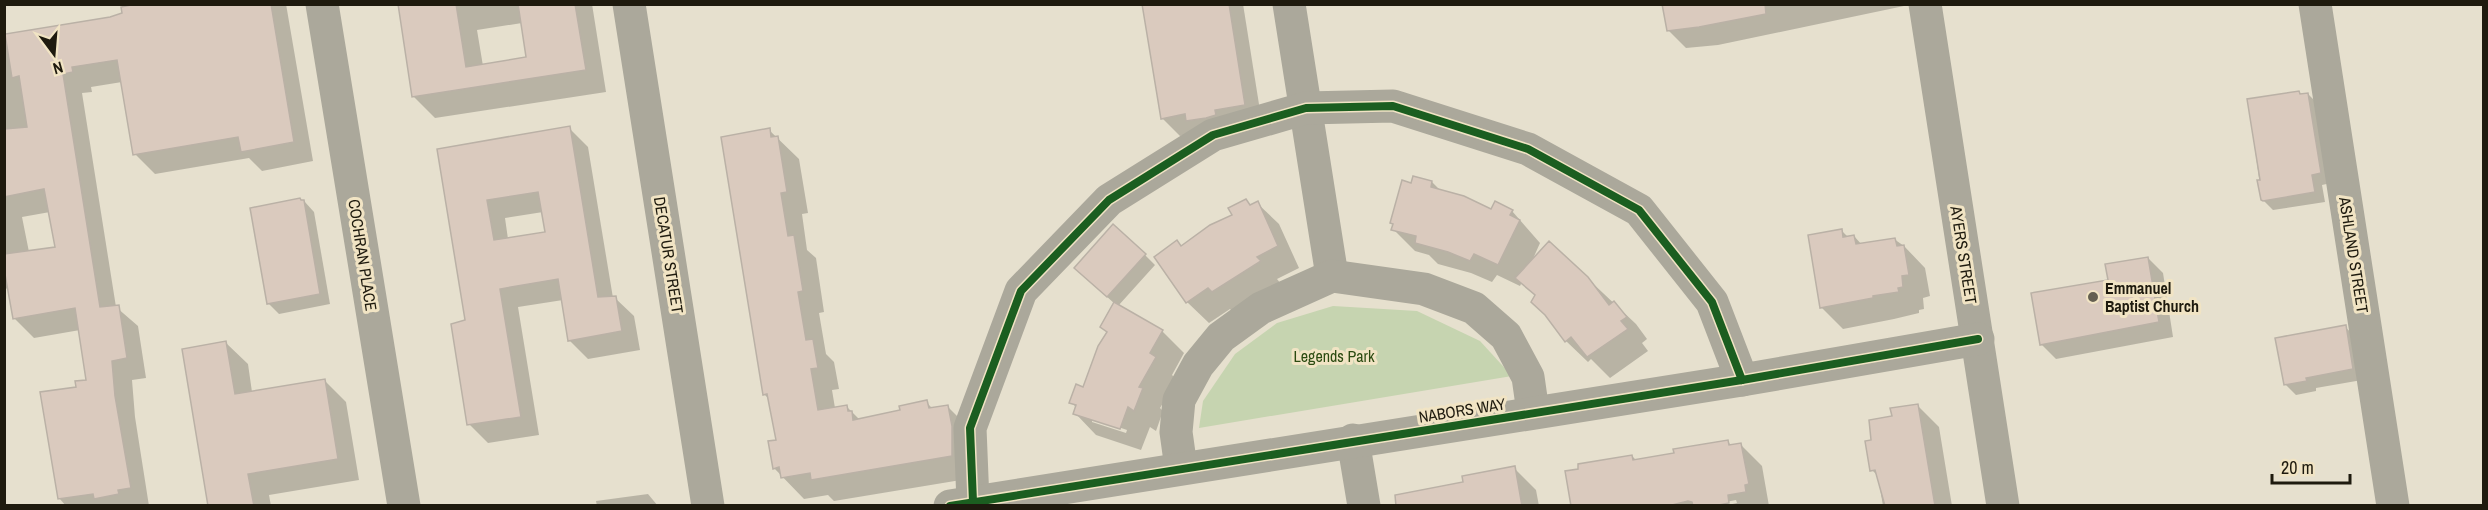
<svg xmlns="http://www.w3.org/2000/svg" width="2488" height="510" font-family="'Archivo Narrow',sans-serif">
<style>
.green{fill:#c6d4b0}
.shadow{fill:#0003;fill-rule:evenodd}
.building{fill:#dacabe;stroke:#bab1a6;stroke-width:1.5;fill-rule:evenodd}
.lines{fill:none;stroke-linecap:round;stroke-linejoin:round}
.minor{stroke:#aba89b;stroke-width:33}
.cycleway-casing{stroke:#f1e4c4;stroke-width:11}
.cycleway{stroke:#1b5e20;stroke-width:8}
.poi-dot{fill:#645f51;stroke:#f1e4c4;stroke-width:2}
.labels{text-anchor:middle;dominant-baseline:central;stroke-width:6;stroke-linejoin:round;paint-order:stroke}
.street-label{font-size:16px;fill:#1e1a0e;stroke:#f1e4c4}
.poi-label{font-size:16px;font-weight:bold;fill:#1e1a0e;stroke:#f1e4c4;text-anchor:start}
.park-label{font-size:16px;fill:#2b4b11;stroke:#f1e4c4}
</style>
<rect width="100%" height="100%" fill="#e6e0ce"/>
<polygon class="green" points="1333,306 1417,311 1480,341 1512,376 1199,428 1203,401 1235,354 1277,323"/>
<g class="shadow">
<path d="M190,4H286L313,161L262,171L249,158L155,174L135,154L122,82L91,87L92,92L82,93L116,307L138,326L146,378L132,380L135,417L149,506H66L59,498L78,388L88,381L80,330L34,338L14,318L9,288L4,289V35ZM50,212L57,249L29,252L22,217Z"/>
<path d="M399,4H592L606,92L435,118L414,97ZM522,23L528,58L483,66L477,30Z"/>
<polygon points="1144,4 1243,4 1262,123 1180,136 1162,118"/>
<polygon points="1663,4 1904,4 1904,6 1718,45 1686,48 1668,30"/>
<polygon points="2299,92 2302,95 2308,94 2319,105 2331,183 2322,185 2325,202 2273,210 2262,199 2248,100"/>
<path d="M569,128L588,147L613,298H615L634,316L640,350L588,359L569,340L563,300L518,307L539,435L488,443L469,424L467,321L438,150ZM543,212L546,233L508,239L505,218Z"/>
<polygon points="769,130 799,159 808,213 802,214 807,250 816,258 824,312 819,313 826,354 834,362 839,389 832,390 835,408 846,406 860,420 901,412 926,402 933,409 947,406 969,428 973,478 834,501 828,495 804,499 774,468 778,441 769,399 764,394"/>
<polygon points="1432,182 1442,192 1491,211 1512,211 1540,243 1532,261 1587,278 1636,324 1647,339 1642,343 1648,351 1610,378 1591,359 1588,362 1566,341 1536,296 1522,282 1520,286 1497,275 1492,282 1471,273 1438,264 1429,255 1415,251 1393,229 1412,184"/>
<polygon points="1246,200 1251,206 1257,203 1279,224 1299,268 1277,279 1281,284 1234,313 1230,309 1209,323 1187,302 1182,247 1234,215"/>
<polygon points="304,201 314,212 330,304 279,314 268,303"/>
<polygon points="1842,231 1848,237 1854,236 1862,245 1894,239 1904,246 1925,268 1930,296 1923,298 1924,309 1919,310 1919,313 1894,319 1843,329 1821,307"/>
<path d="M1145,255L1155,265L1118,306L1163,332L1184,353L1172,375L1177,380L1160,408L1163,411L1156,431L1150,427L1141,450L1096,435L1075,413L1077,408L1071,402L1084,388L1108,333L1102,327L1115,304L1086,278ZM1092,418L1127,430L1126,433L1092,422Z"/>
<polygon points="2148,258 2163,273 2173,337 2056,359 2041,344 2110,281"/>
<polygon points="2345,327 2356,337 2362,380 2316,388 2316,391 2296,395 2285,384"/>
<polygon points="226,343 248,364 252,392 324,380 346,402 359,480 269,495 271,506 210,506"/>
<polygon points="1917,405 1939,427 1952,506 1883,506 1878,476 1872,470 1872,441 1894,418"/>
<polygon points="1727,441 1732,446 1741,445 1762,466 1769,506 1723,506 1737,503 1736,500 1705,506 1573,506 1632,456 1637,461"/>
<polygon points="1514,468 1536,490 1539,506 1429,506 1465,484"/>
<polygon points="648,494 658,506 597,506 596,501"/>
</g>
<g class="building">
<polygon points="136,4 271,4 294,142 241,152 238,137 133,155 117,60 72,67 73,72 63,74 100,307 119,305 127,358 112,361 115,396 131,488 118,490 119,494 94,499 93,494 58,499 40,392 76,387 75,381 86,380 75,308 13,319 4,269 4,254 55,247 44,189 4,197 4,129 27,127 19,76 12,78 5,34 110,17 122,13 121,7"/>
<polygon points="398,4 456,4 466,67 526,57 518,4 575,4 586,70 412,97"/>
<polygon points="1142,4 1229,4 1245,105 1215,110 1216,115 1206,118 1186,121 1185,114 1161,119"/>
<polygon points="1662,4 1765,4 1766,14 1699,27 1667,31"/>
<polygon points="2299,91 2300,94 2308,93 2321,173 2312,175 2315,192 2263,201 2261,200 2257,180 2260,180 2247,99"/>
<path d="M570,126L598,297L616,296L622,331L568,341L558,279L500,289L521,417L467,425L451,324L465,320L437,149ZM538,192L545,232L494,240L487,200Z"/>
<polygon points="770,128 771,137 778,136 787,192 781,193 788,236 794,235 803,291 798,292 806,340 813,339 818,368 811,369 818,410 847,405 848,411 852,411 853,420 900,410 899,406 927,400 929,408 948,405 952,426 952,456 811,480 810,473 781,478 779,467 773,469 768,441 776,440 767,394 763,395 721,137"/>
<polygon points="1413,176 1432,181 1431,187 1464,196 1491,209 1495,201 1513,210 1510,215 1520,220 1498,265 1474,254 1470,261 1448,252 1415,243 1416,236 1391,230 1393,224 1390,223 1402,180 1411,183"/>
<polygon points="300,198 301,200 304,200 320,294 267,304 250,208"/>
<polygon points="1246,199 1250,205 1258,201 1278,246 1257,257 1261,261 1212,292 1208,288 1186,303 1154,257 1177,240 1181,246 1210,225 1232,215 1228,208"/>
<polygon points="1113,224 1146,254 1107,297 1074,268"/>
<polygon points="1842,229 1843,237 1854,235 1856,244 1895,238 1897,246 1904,245 1909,275 1902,276 1903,287 1898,288 1899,292 1873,296 1873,298 1820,308 1808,235"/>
<polygon points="1549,241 1588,277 1609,305 1614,301 1627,317 1621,321 1628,329 1587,357 1571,337 1565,342 1545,315 1531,302 1535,295 1515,278"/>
<polygon points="2148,257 2159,322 2040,345 2031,293 2108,280 2105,264"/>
<polygon points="1114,302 1163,330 1150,353 1156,357 1139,387 1143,388 1134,411 1128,407 1120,429 1073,414 1076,405 1069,403 1076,384 1083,387 1098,346 1107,332 1100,327"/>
<polygon points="2346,325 2353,369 2306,378 2307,381 2284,385 2275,338"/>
<polygon points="226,341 235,394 325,379 338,459 248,474 254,506 208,506 182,349"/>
<polygon points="1918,404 1935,506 1885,506 1875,470 1870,471 1865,441 1871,440 1869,420 1892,416 1890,408"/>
<polygon points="1728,440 1729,445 1741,443 1749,484 1745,485 1746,492 1728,495 1729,503 1714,506 1693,506 1692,502 1688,501 1668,506 1571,506 1565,471 1578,469 1578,464 1632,455 1633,460 1674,453 1673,449"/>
<polygon points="1515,466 1522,506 1396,506 1395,495 1463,482 1462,476"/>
</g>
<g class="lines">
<g class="minor">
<polyline points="322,4 404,506"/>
<polyline points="629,4 708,506"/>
<polyline points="1289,4 1332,276"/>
<polyline points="1925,4 2003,506"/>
<polyline points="2315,4 2393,506"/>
<polyline points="1353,440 1364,506"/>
<polyline points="1181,468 1176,432 1179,400 1198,365 1221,337 1261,308 1332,276 1424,289 1474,308 1506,336 1528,377 1533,412"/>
<polyline points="973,502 970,428 1021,291 1109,200 1213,135 1306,108 1393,106 1528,149 1639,210 1712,302 1742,380"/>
<polyline points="950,506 1742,380 1978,339"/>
</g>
<g class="cycleway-casing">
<g id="cycleway">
<polyline points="973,502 970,428 1021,291 1109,200 1213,135 1306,108 1393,106 1528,149 1639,210 1712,302 1742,380"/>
<polyline points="950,506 1742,380 1978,339"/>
</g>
</g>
<use href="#cycleway" class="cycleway"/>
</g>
<circle class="poi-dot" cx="2093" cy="297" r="6"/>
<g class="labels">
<g class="street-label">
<text transform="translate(363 255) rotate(81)">COCHRAN PLACE</text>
<text transform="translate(669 255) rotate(81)">DECATUR STREET</text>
<text transform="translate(1964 255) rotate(81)">AYERS STREET</text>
<text transform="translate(2354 255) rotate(81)">ASHLAND STREET</text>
<text transform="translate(1462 410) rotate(-9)">NABORS WAY</text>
</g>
<g class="poi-label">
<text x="2105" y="288">Emmanuel<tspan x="2105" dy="18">Baptist Church</tspan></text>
</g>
<g class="park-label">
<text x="1334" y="356">Legends Park</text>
</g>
</g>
<rect width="2488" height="510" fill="none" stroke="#1e1a0e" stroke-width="12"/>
<g transform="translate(54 54) rotate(164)" stroke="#f1e4c4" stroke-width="4.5" paint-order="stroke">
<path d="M0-4.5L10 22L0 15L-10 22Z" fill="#1e1a0e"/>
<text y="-9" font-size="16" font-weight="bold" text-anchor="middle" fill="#1e1a0e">N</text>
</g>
<path d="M2272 474v9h78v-9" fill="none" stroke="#1e1a0e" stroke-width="3"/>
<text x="2281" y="474" font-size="18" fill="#1e1a0e" stroke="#f1e4c4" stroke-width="4.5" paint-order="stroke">20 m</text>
</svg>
